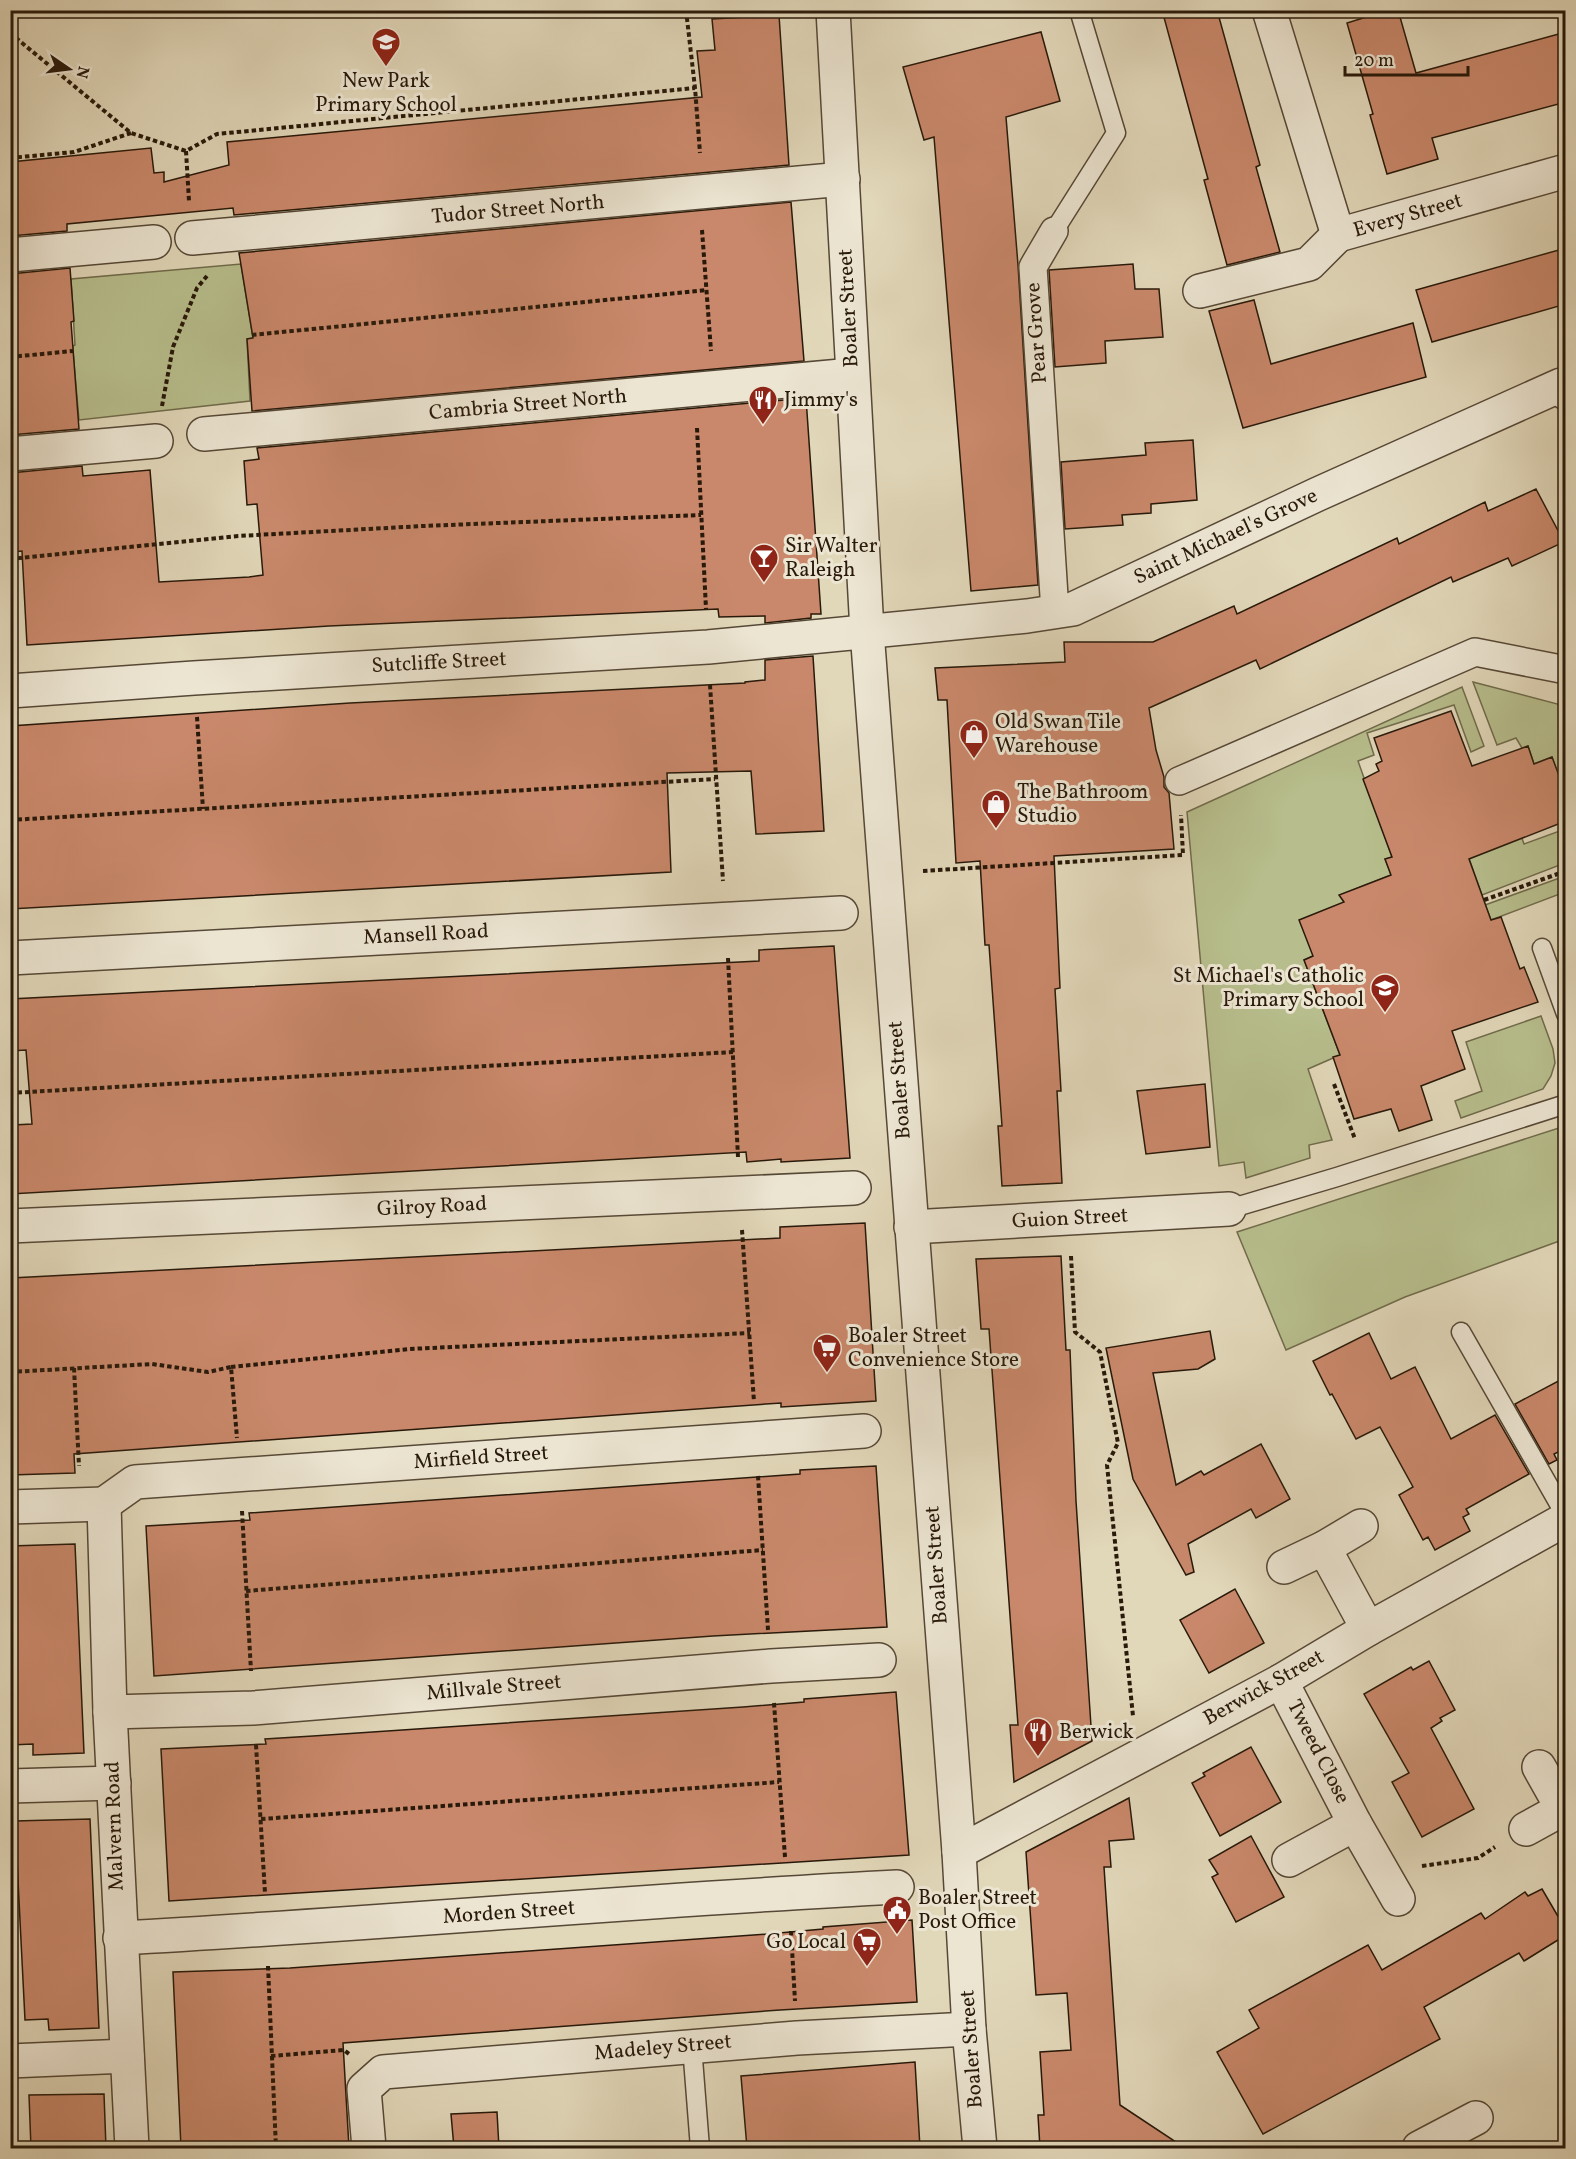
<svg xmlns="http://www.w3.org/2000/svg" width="1576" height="2159" font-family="Vollkorn,serif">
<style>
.green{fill:#b7bd8c;stroke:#706b4b;stroke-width:1.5}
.building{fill:#c9886b;stroke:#28190a;stroke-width:1.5}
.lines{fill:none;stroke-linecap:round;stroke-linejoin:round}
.service-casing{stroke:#564836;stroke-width:21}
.pedestrian-casing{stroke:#564836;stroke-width:30}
.minor-casing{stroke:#564836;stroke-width:36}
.path{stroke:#28190a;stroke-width:4;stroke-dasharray:4.5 3;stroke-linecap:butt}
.service{stroke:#ece5d2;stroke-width:18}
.pedestrian{stroke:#ece5d2;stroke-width:27}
.minor{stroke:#ece5d2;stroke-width:33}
.labels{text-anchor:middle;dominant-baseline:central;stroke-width:6;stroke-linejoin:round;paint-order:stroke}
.poi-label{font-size:21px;fill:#28190a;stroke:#ece5d2;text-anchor:start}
.street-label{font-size:21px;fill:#28190a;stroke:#ece5d2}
</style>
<rect width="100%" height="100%" fill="#e1d7b9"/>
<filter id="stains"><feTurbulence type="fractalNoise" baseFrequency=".00333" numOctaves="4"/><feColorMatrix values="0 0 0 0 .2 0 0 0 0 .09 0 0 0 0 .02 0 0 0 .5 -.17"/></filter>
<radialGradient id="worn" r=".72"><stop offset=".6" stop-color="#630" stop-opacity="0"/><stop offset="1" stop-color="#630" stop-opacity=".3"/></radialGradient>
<g class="green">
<polygon points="241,264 253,338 247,339 250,401 79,420 73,351 73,346 75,345 71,279"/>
<polygon points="1473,682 1565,706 1565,794 1552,757 1534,764 1528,746 1522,748 1516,738 1497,745"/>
<polygon points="1462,687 1484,746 1471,752 1454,705 1367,733 1374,755 1358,761 1392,857 1385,859 1391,875 1340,895 1344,902 1313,956 1304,960 1340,1055 1308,1069 1332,1140 1309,1145 1310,1158 1246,1178 1244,1162 1219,1166 1187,812"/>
<polygon points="1513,813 1524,844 1565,829 1565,863 1482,895 1460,833"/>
<polygon points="1565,876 1565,892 1491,920 1485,905"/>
<polygon points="1541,1016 1553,1049 1555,1063 1551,1076 1543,1089 1461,1118 1455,1101 1482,1091 1466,1042"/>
<polygon points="1565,1126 1565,1239 1405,1297 1286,1350 1237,1232"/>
</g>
<g class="building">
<polygon points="1162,10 1217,10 1260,165 1256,167 1280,252 1227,265 1204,180 1208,179"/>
<polygon points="1389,10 1398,10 1416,73 1566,32 1566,102 1432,138 1438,159 1387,174 1370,115 1373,114 1347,23"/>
<polygon points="779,15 789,165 234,215 233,208 67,224 67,231 10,236 10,162 151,148 154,173 164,172 164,182 229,165 227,142 702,97 697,51 715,50 712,19"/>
<polygon points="1041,32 1060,101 1006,117 1018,265 1038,585 971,591 934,137 924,140 903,67"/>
<polygon points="791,202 804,361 252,411 247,339 253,338 239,253"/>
<polygon points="1566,248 1566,304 1432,342 1416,290"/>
<polygon points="1133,264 1135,289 1159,289 1163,337 1105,341 1106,363 1055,367 1049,270"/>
<polygon points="70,268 74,321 71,322 79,429 10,435 10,274"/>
<polygon points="1254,300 1271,364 1413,323 1426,377 1243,428 1209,311"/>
<polygon points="806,398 821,614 811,614 811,618 765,623 765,616 719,617 718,609 329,626 27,645 22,551 10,552 10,473 82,466 83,476 150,470 159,582 249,577 263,575 257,504 247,505 244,461 259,459 257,448"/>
<polygon points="1193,440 1197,500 1151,504 1151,513 1122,515 1123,525 1065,529 1061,462 1146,455 1145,443"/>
<polygon points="1536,489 1564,542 1512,566 1508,558 1453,582 1451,577 1260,669 1256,660 1149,708 1156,750 1164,777 1164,787 1169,793 1174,849 1054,856 1060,988 1055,989 1061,1091 1057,1091 1062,1183 1002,1186 998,1126 1002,1126 989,945 985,945 980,861 956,863 947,700 938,700 935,668 1065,662 1064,642 1153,642 1234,606 1237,614 1397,538 1399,544 1485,502 1488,511"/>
<polygon points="813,656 824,831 756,834 751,771 667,773 671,872 10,909 10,726 350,703 745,683 745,682 765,680 765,660"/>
<polygon points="1451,711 1472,766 1528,746 1534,764 1552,757 1566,794 1566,821 1469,859 1491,920 1501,917 1520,969 1524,967 1538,1002 1452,1031 1465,1069 1421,1086 1432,1120 1399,1131 1391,1109 1354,1119 1333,1057 1340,1055 1304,960 1313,956 1299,920 1344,902 1339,895 1391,875 1385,859 1392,857 1363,779 1379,771 1376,764 1382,761 1374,738"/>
<polygon points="834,946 850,1158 781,1162 781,1159 747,1162 746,1152 10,1194 10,1144 14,1144 13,1125 32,1124 26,1050 10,1051 10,999 759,961 759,950"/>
<polygon points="1205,1084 1210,1147 1146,1154 1137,1091"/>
<polygon points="865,1223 876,1401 781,1407 781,1403 725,1407 74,1454 75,1473 10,1475 10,1403 15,1403 11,1345 11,1278 780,1238 780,1227"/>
<polygon points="1061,1256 1066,1350 1070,1350 1076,1501 1092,1741 1014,1782 1010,1725 1018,1725 989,1329 981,1329 976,1259"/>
<polygon points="1210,1331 1215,1359 1198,1369 1153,1373 1176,1485 1201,1471 1204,1475 1261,1444 1290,1499 1256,1518 1251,1509 1188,1544 1194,1572 1186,1575 1133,1479 1106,1348"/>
<polygon points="1369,1333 1391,1379 1415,1367 1451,1439 1495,1415 1529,1474 1466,1509 1469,1514 1463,1517 1470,1531 1435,1550 1428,1537 1423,1540 1399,1495 1413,1487 1380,1427 1356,1439 1332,1394 1330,1395 1313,1361"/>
<polygon points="1566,1377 1566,1448 1554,1454 1557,1460 1549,1464 1515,1404"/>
<polygon points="876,1466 887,1627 713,1636 154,1676 146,1526 250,1520 249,1513 800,1474 800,1470"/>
<polygon points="75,1544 84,1753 33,1755 33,1744 10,1745 10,1546"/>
<polygon points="1235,1589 1264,1643 1209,1673 1180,1620"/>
<polygon points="1429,1661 1455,1710 1440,1718 1442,1721 1431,1728 1474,1809 1422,1837 1392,1782 1409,1773 1364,1694 1411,1667 1413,1670"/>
<polygon points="896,1692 909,1855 169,1901 161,1749 266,1744 265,1739 313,1736 743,1707 804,1702 804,1699"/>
<polygon points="1251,1747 1281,1802 1220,1836 1192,1783 1205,1776 1203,1773"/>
<polygon points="1129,1798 1134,1839 1109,1841 1111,1867 1104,1867 1120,2105 1185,2148 1040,2148 1038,2115 1044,2115 1040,2052 1071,2050 1067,1993 1036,1995 1026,1852"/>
<polygon points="90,1819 99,2028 49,2030 48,2019 25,2020 15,1821"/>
<polygon points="1251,1836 1284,1897 1236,1922 1212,1877 1218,1874 1209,1860"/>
<polygon points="1542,1889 1566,1930 1566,1935 1524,1961 1519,1953 1424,2007 1440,2039 1263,2134 1217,2052 1259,2028 1249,2010 1368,1945 1382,1970 1481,1913 1485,1919 1525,1892 1528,1896"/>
<polygon points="912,1920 917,2002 780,2010 343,2043 349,2148 306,2148 305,2143 181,2148 173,1972 290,1968 768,1934 823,1929 823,1927"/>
<polygon points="915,2062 920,2148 747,2148 741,2076"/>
<polygon points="104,2094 106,2148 31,2148 29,2095"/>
<polygon points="497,2112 499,2148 454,2148 451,2114"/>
</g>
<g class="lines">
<g class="service-casing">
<g id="service">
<polyline points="1054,231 1116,133 1079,10"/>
<polyline points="1542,948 1566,1014"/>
<polyline points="1229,1209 1337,1177 1566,1104"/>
<polyline points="1461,1332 1566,1516"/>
<polyline points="692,2046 700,2148"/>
</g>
</g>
<g class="pedestrian-casing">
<g id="pedestrian">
<polyline points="1054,231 1033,267 1055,612"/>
<polyline points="1179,781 1475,652 1566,670"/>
</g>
</g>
<g class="minor-casing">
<g id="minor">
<polyline points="833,10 867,631 959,1852 969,2029 980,2148"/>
<polyline points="1269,10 1338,235 1566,171"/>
<polyline points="192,238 843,179"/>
<polyline points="10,255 154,242"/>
<polyline points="1200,291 1309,264 1338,235"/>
<polyline points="204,434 852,375"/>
<polyline points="10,454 156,441"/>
<polyline points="10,691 194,678 708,647 1027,616 1073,609 1318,494 1561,385 1566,393"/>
<polyline points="10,958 841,913"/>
<polyline points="10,1226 854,1188"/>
<polyline points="911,1227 1229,1209"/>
<polyline points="104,1504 135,1482 864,1431"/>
<polyline points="104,1504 110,1712 132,2148"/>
<polyline points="10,1507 104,1504"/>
<polyline points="1324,1548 1368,1629"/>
<polyline points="1284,1567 1324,1548 1361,1526"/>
<polyline points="1281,1681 1355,1824 1398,1899"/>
<polyline points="110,1712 253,1708 771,1666 879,1660"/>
<polyline points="1539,1767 1562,1808"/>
<polyline points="10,1786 114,1783"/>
<polyline points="1526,1829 1566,1807"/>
<polyline points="959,1852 1281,1681 1368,1629 1566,1519"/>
<polyline points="1289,1860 1355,1824"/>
<path d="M120,1938C379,1924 638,1900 897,1887"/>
<polyline points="10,2061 127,2056"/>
<polyline points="369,2148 364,2089 383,2072 797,2038 969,2029"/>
<polyline points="1419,2148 1476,2118"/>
</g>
</g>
<g class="path">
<polyline points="686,10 695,88 700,153"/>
<polyline points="10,33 131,133 186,151 217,134 695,88"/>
<polyline points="186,151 189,201"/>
<polyline points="10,158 74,152 131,133"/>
<polyline points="702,230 711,351"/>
<polyline points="252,335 707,290"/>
<polyline points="10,357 73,351"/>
<polyline points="162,406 173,347 197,288 207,276"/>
<polyline points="697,428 706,609"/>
<polyline points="10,559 238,536 423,526 701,515"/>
<polyline points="710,685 723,881"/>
<polyline points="197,717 203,809"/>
<polyline points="10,820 715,779"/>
<polyline points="923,871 1183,855 1181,815"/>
<polyline points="1484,900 1566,871"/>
<polyline points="728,958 738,1157"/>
<polyline points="1334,1084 1355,1139"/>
<polyline points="10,1093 733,1052"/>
<polyline points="742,1230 754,1402"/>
<polyline points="1071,1256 1075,1332 1100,1352 1118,1443 1107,1465 1133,1716"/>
<polyline points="231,1367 409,1349 750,1333"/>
<polyline points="74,1368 79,1466"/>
<polyline points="10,1372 152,1364 208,1372 231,1367 237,1438"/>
<polyline points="758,1476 768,1630"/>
<polyline points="242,1511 251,1671"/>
<polyline points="246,1591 763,1550"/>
<polyline points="774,1703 785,1857"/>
<polyline points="256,1745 265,1893"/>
<polyline points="261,1819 779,1782"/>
<polyline points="1422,1866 1478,1858 1495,1847"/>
<polyline points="791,1931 795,2001"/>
<polyline points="268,1966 276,2148"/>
<polyline points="271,2056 344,2050 349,2054"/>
</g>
<use href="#service" class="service"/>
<use href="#pedestrian" class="pedestrian"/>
<use href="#minor" class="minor"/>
</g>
<defs>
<g id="school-pin" transform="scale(1.5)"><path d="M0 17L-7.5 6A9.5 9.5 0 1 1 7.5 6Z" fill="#8f2418" stroke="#ece5d2"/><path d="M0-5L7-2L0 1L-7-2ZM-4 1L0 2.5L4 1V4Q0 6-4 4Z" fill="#fff"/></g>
<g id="restaurant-pin" transform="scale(1.5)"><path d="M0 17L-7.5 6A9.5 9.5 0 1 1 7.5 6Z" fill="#8f2418" stroke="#ece5d2"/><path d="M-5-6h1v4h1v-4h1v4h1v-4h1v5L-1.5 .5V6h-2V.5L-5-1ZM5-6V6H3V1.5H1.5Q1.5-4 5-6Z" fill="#fff"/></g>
<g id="bar-pin" transform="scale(1.5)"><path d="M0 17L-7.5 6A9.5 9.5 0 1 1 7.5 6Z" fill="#8f2418" stroke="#ece5d2"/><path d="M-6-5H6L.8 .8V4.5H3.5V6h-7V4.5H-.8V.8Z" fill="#fff"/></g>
<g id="shop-pin" transform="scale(1.5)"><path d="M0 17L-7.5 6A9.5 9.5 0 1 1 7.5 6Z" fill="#8f2418" stroke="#ece5d2"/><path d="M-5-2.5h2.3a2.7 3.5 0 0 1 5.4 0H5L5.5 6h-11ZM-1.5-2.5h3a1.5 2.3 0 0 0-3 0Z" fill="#fff"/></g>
<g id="supermarket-pin" transform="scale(1.5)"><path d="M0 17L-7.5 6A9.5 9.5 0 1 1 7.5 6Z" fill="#8f2418" stroke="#ece5d2"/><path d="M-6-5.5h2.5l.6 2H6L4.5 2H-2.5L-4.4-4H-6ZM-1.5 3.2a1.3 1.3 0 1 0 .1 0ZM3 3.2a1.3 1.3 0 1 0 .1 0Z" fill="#fff"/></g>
<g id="civic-pin" transform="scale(1.5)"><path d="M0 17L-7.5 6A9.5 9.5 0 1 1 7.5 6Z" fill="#8f2418" stroke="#ece5d2"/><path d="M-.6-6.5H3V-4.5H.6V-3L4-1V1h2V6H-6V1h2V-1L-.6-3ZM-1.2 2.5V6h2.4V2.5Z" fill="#fff"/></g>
</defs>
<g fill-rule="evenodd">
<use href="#school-pin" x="386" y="42"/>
<use href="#restaurant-pin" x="763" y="400"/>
<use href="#bar-pin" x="764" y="558"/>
<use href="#shop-pin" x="974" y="734"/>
<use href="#shop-pin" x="996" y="804"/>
<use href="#school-pin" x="1385" y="988"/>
<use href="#supermarket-pin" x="827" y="1348"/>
<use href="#restaurant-pin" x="1038" y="1732"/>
<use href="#civic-pin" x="897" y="1910"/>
<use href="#supermarket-pin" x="867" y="1942"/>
</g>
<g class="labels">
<g class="poi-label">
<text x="386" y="81" text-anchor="middle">New Park<tspan x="386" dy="24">Primary School</tspan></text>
<text x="784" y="400">Jimmy's</text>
<text x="785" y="546">Sir Walter<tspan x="785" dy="24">Raleigh</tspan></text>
<text x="995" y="722">Old Swan Tile<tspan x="995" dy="24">Warehouse</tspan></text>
<text x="1017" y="792">The Bathroom<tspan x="1017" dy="24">Studio</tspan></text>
<text x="1364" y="976" text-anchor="end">St Michael's Catholic<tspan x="1364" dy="24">Primary School</tspan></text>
<text x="848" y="1336">Boaler Street<tspan x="848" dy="24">Convenience Store</tspan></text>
<text x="1059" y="1732">Berwick</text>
<text x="918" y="1898">Boaler Street<tspan x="918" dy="24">Post Office</tspan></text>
<text x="846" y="1942" text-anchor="end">Go Local</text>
</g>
<g class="street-label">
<text transform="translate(518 210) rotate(-5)">Tudor Street North</text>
<text transform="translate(1408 216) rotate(-16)">Every Street</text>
<text transform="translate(849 308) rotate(-93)">Boaler Street</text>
<text transform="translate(1037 333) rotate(-94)">Pear Grove</text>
<text transform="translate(528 405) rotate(-5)">Cambria Street North</text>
<text transform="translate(1226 537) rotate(-25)">Saint Michael's Grove</text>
<text transform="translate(439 663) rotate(-3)">Sutcliffe Street</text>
<text transform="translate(426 935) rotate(-3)">Mansell Road</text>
<text transform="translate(900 1080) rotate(-94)">Boaler Street</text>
<text transform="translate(432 1207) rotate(-3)">Gilroy Road</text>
<text transform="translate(1070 1219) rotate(-3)">Guion Street</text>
<text transform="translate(481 1458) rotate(-4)">Mirfield Street</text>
<text transform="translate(937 1565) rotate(-94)">Boaler Street</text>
<text transform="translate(494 1688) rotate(-5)">Millvale Street</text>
<text transform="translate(1264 1688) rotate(-29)">Berwick Street</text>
<text transform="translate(1318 1752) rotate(63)">Tweed Close</text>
<text transform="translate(115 1826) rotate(-92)">Malvern Road</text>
<text transform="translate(509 1913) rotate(-4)">Morden Street</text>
<text transform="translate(663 2048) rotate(-5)">Madeley Street</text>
<text transform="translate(972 2049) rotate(-94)">Boaler Street</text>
</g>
</g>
<rect width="1576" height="2159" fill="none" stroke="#e1d7b9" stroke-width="36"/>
<rect x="12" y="12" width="1552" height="2135" fill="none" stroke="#28190a" stroke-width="3"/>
<rect x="18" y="18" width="1540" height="2123" fill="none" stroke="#28190a" stroke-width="1.5"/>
<g transform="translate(69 69) rotate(104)" stroke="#ece5d2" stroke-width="4.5" paint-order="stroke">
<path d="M0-4.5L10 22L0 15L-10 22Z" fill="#28190a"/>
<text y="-9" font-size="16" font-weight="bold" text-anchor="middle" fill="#28190a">N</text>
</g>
<path d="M1345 66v9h123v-9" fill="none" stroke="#28190a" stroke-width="3"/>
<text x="1354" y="66" font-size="18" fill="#28190a" stroke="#ece5d2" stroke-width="4.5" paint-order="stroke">20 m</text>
<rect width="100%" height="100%" filter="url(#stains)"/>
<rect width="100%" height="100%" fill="url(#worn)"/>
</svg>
